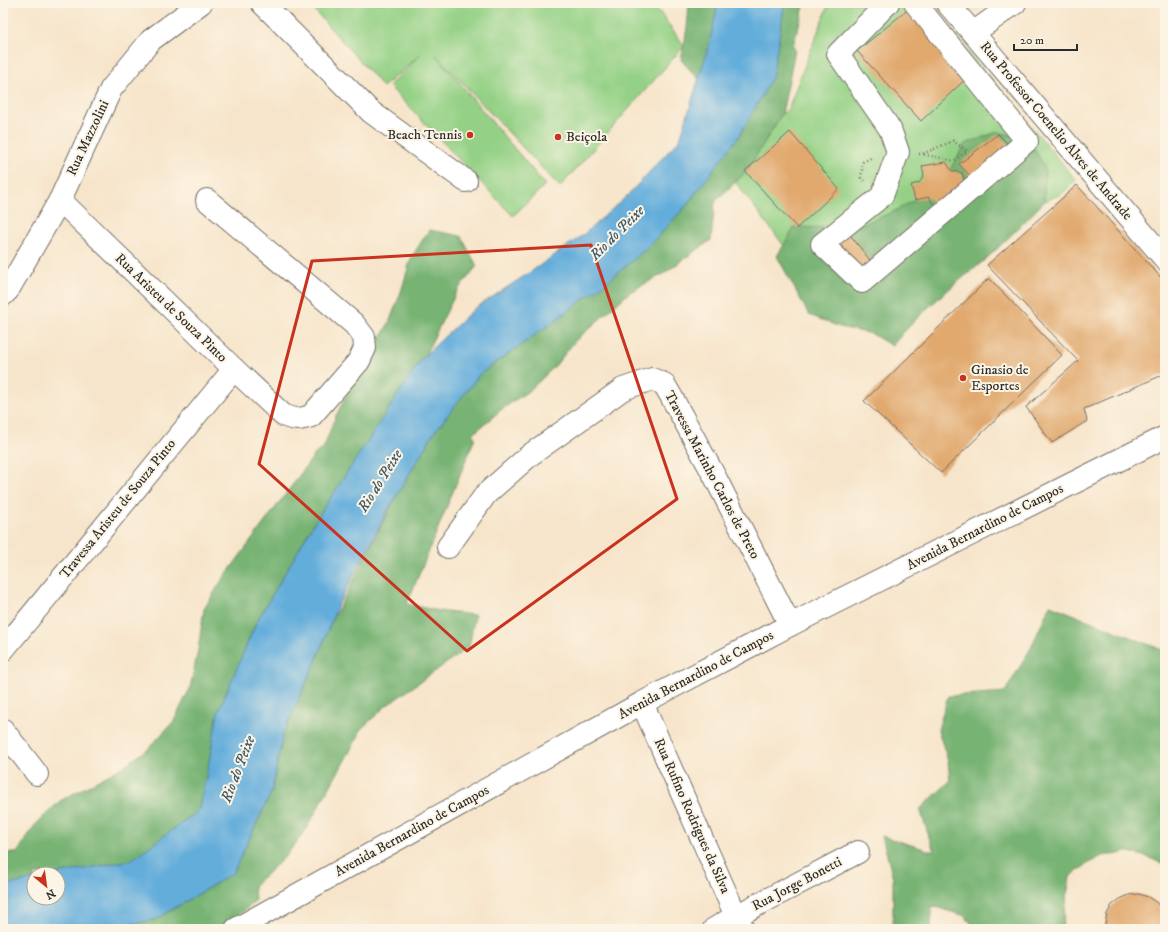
<svg xmlns="http://www.w3.org/2000/svg" width="1168" height="932" font-family="'IM FELL DW Pica',serif">
<style>
.green{fill:#94d186;stroke:#607e58}
.forest{fill:#77b373;stroke:#516f4f}
.water{fill:#63addb;stroke:#476c83}
.building{fill:#e1a96e}
.lines{fill:none;stroke-linecap:round;stroke-linejoin:round}
.minor-casing{stroke:#726c63;stroke-width:24}
.path{stroke:#726c63;stroke-width:2.5;stroke-dasharray:1 3;stroke-linecap:butt}
.minor{stroke:#fff;stroke-width:22}
.marked{fill:none;stroke:#c8321e;stroke-width:3;stroke-linejoin:round}
.poi-dot{fill:#c8321e;stroke:#fcf5e5;stroke-width:1.5}
.labels{text-anchor:middle;dominant-baseline:central;stroke-width:4;stroke-linejoin:round;paint-order:stroke}
.street-label{font-size:14px;fill:#2b2b2b;stroke:#fcf5e5}
.poi-label{font-size:14px;fill:#2b2b2b;stroke:#fcf5e5;text-anchor:start}
.water-label{font-size:15px;font-style:italic;fill:#3f5869;stroke:#fcf5e5}
</style>
<rect width="100%" height="100%" fill="#fcf5e5"/>
<filter id="ink" filterUnits="userSpaceOnUse"><feTurbulence type="fractalNoise" baseFrequency=".025" numOctaves="2"/><feDisplacementMap in="SourceGraphic" scale="8" xChannelSelector="R" yChannelSelector="G"/><feConvolveMatrix kernelMatrix="1 2 1 2 8 2 1 2 1" color-interpolation-filters="sRGB"/></filter>
<filter id="wash" filterUnits="userSpaceOnUse"><feTurbulence type="fractalNoise" baseFrequency=".012" numOctaves="4" result="noise"/><feDisplacementMap in="SourceGraphic" scale="16" xChannelSelector="R" yChannelSelector="G"/><feGaussianBlur stdDeviation="0.9" result="paint"/><feColorMatrix in="noise" values="0 0 0 0 0 0 0 0 0 0 0 0 0 0 0 0 0 1.4 0 .05"/><feComposite in="paint" operator="in"/></filter>
<g filter="url(#wash)">
<rect width="100%" height="100%" fill="#f7e5cb"/>
<g class="green">
<polygon points="308,3 653,3 684,46 560,187 436,55 545,185 513,216 389,86 421,54 383,87"/>
<polygon points="829,3 928,3 1076,180 1063,193 1009,217 833,310 724,167 788,109"/>
</g>
<g class="forest">
<polygon points="689,3 736,3 704,85 681,60 687,28"/>
<polygon points="756,3 805,3 793,46 795,50 782,114 746,172 721,196 717,198 715,203 711,240 663,274 630,292 575,341 555,366 530,390 502,409 473,434 475,438 407,604 439,611 475,615 469,647 386,706 360,730 359,735 305,831 286,856 260,880 254,887 255,901 223,929 135,929 133,922 58,874 34,874 34,895 3,896 3,853 17,853 35,825 60,801 119,769 147,750 174,721 190,688 198,650 204,609 222,580 316,453 323,449 335,418 351,386 389,323 401,292 411,258 429,230 461,236 477,266 457,291 288,630 336,614 447,396 654,222"/>
<path d="M997,132L1029,139L1045,168L1044,202C1025,221 1007,240 987,258C954,285 919,312 892,346L872,334L840,327L809,315L777,256L795,227L829,228L861,225L893,212L922,196L948,173L965,144Z"/>
<path d="M1050,605L1165,651V866L1151,858L1125,851C1117,857 1109,853 1100,857C1089,862 1079,870 1070,877L1062,929H976L965,916L932,906L931,929H893V878L882,836L934,852L920,809L950,781L948,761L938,730L948,696L1005,692L1031,648Z"/>
</g>
<polygon class="water" points="718,3 785,3 772,78 739,136 686,206 646,249 602,286 549,325 480,374 433,434 388,510 338,605 316,661 283,734 272,791 233,873 155,920 102,929 3,929 3,886 34,879 34,898 58,898 58,874 56,874 131,860 198,811 207,772 218,712 256,623 314,523 422,358 474,309 532,271 583,235 628,195 680,139 709,45"/>
<g id="blocks">
<g class="building">
<polygon points="911,7 970,75 921,121 857,51"/>
<polygon points="790,132 839,189 797,228 745,171"/>
<polygon points="998,134 1011,147 972,178 959,164"/>
<polygon points="946,162 952,171 962,173 966,186 953,189 951,199 933,204 929,197 915,200 911,185 919,183 924,176 922,166"/>
<polygon points="1077,185 1165,282 1165,374 1084,409 1087,421 1052,443 1026,407 1078,361 987,265"/>
<polygon points="847,231 877,269 861,279 830,247"/>
<polygon points="989,278 1062,355 941,473 864,401"/>
<polygon points="1139,894 1148,897 1157,903 1162,911 1165,920 1164,929 1106,929 1105,924 1107,914 1112,905 1120,899 1129,895"/>
</g>
</g>
</g>
<g filter="url(#ink)">
<use href="#blocks" fill-opacity="0" stroke="#726c63" stroke-width="1"/>
<g class="lines">
<g class="minor-casing">
<g id="minor">
<polyline points="262,3 371,112 466,181"/>
<polyline points="888,3 838,54 890,129 898,152 882,196 822,244 862,282 1027,141 915,3"/>
<polyline points="947,3 973,33 1165,259"/>
<polyline points="973,33 1015,3"/>
<path d="M60,200L234,369L283,415C295,420 299,420 311,416L359,361L365,348L364,337L354,324L207,200"/>
<polyline points="3,295 8,290 60,200 111,89 151,40 201,3"/>
<polyline points="448,547 486,494 530,455 623,389 652,379 664,384 671,396 715,477 790,625"/>
<polyline points="3,650 234,369"/>
<polyline points="642,703 736,916 743,929"/>
<polyline points="3,730 37,774"/>
<polyline points="236,929 642,703 790,625 1165,437"/>
<polyline points="714,929 736,916 858,852"/>
</g>
</g>
<g class="path">
<polyline points="919,154 922,154 953,141 967,151 954,161 922,154"/>
<polyline points="864,181 861,178 863,162 873,157"/>
</g>
<use href="#minor" class="minor"/>
</g>
</g>
<path class="marked" d="M591,245L677,499L467,651L259,464L312,261Z"/>
<g class="poi-dot">
<circle cx="470" cy="135" r="4"/>
<circle cx="558" cy="137" r="4"/>
<circle cx="963" cy="378" r="4"/>
</g>
<g class="labels">
<g class="street-label">
<text transform="translate(1056 131) rotate(50)">Rua Professor Coenelio Alves de Andrade</text>
<text transform="translate(88 138) rotate(-65)">Rua Mazzolini</text>
<text transform="translate(171 308) rotate(44)">Rua Aristeu de Souza Pinto</text>
<text transform="translate(712 475) rotate(62)">Travessa Marinho Carlos de Preto</text>
<text transform="translate(118 509) rotate(-51)">Travessa Aristeu de Souza Pinto</text>
<text transform="translate(985 527) rotate(-27)">Avenida Bernardino de Campos</text>
<text transform="translate(696 675) rotate(-28)">Avenida Bernardino de Campos</text>
<text transform="translate(692 816) rotate(66)">Rua Rufino Rodrigues da Silva</text>
<text transform="translate(412 831) rotate(-29)">Avenida Bernardino de Campos</text>
<text transform="translate(797 884) rotate(-28)">Rua Jorge Bonetti</text>
</g>
<g class="poi-label">
<text x="462" y="135" text-anchor="end">Beach Tennis</text>
<text x="566" y="137">Beiçola</text>
<text x="971" y="370">Ginasio de<tspan x="971" dy="16">Esportes</tspan></text>
</g>
<g class="water-label">
<text transform="translate(617 233) rotate(-45)">Rio do Peixe</text>
<text transform="translate(380 481) rotate(-58)">Rio do Peixe</text>
<text transform="translate(238 769) rotate(-69)">Rio do Peixe</text>
</g>
</g>
<rect width="1168" height="932" fill="none" stroke="#fcf5e5" stroke-width="16"/>
<g transform="translate(46 886) rotate(151)"><circle r="19" fill="#fcf5e5" stroke="#a8a49b"/>
<path d="M0-3L7 15L0 10L-7 15Z" fill="#c8321e"/>
<text y="-6" font-size="11" font-weight="bold" text-anchor="middle" fill="#2b2b2b">N</text>
</g>
<path d="M1014 44v6h63v-6" fill="none" stroke="#2b2b2b" stroke-width="2"/>
<text x="1020" y="44" font-size="12" fill="#2b2b2b" stroke="#fcf5e5" stroke-width="3" paint-order="stroke">20 m</text>
</svg>
